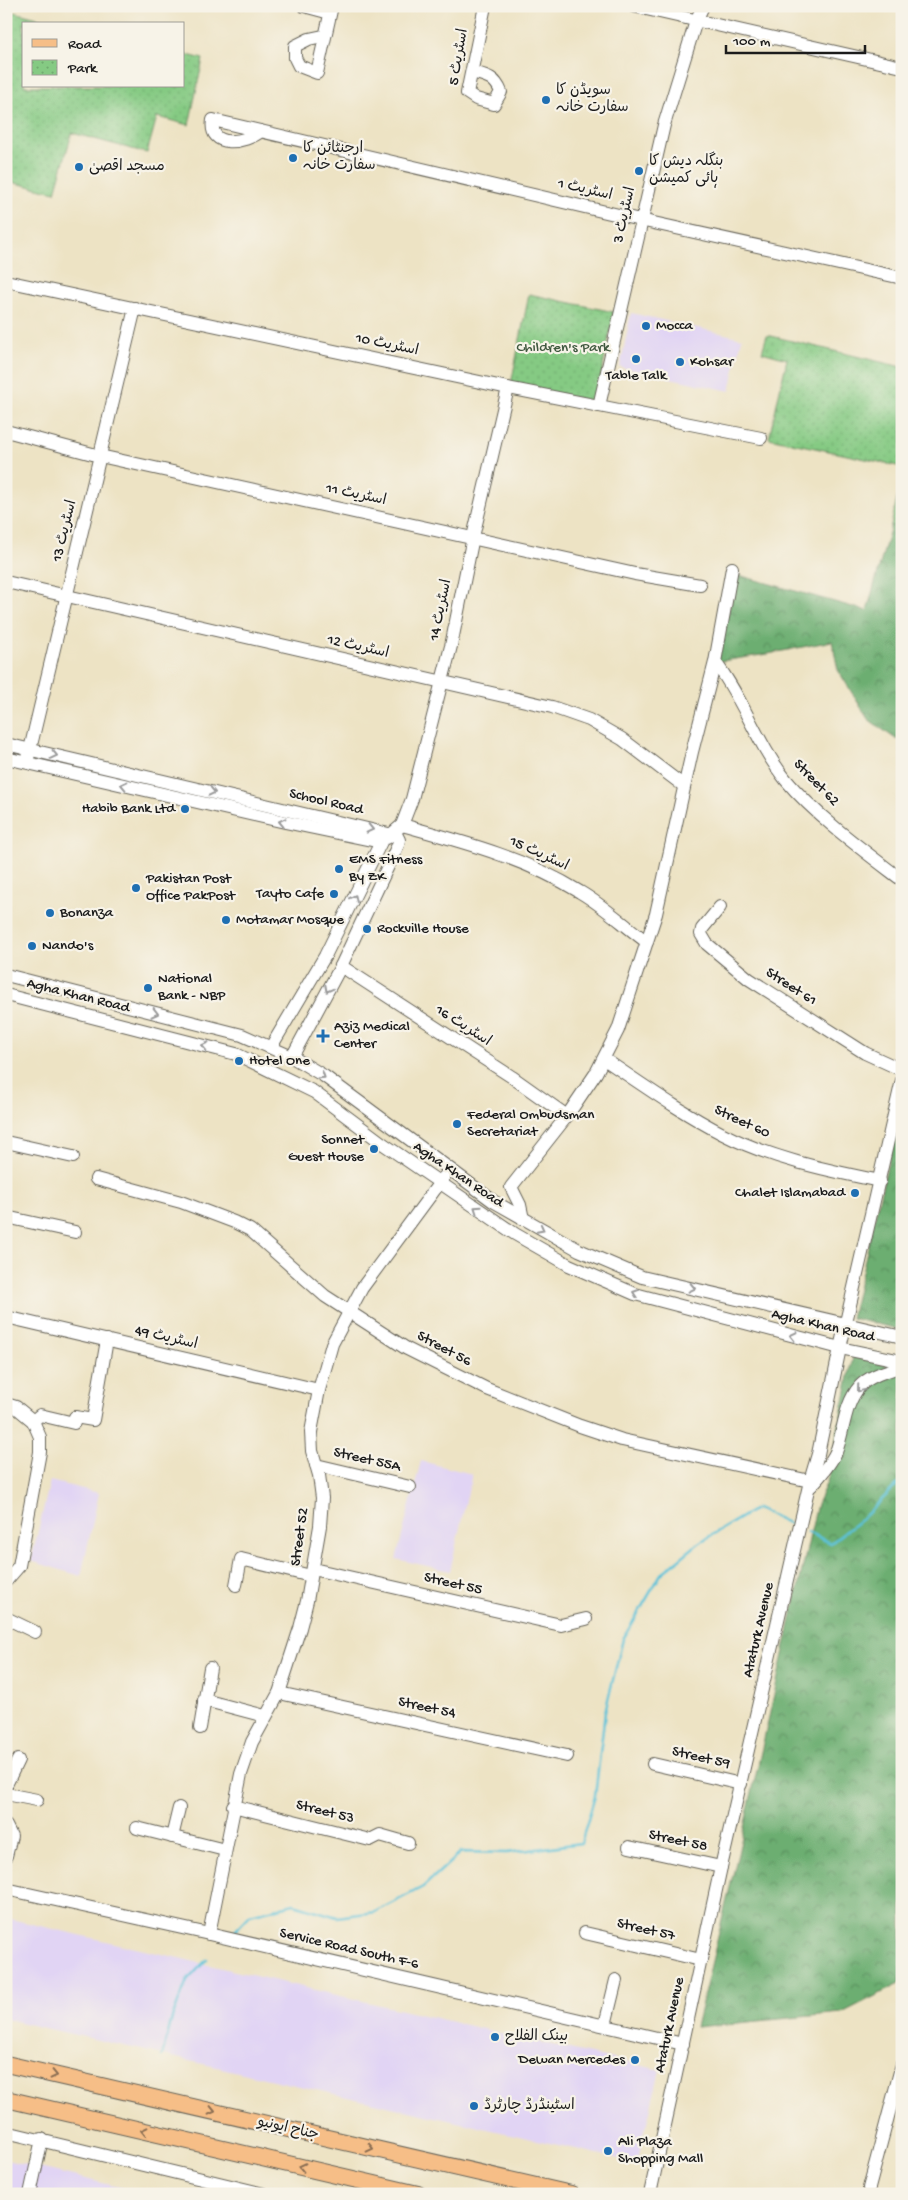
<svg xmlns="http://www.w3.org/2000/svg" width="908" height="2200" font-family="'Gochi Hand','Playpen Sans Arabic',sans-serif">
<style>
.built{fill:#e1d4f4}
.forest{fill:url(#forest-crowns);stroke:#446546}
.park{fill:url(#park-dots);stroke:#507350}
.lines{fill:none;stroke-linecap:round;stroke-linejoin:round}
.stream{stroke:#5bc2d9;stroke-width:2.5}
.minor-casing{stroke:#656257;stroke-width:14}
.major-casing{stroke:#656257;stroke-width:18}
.minor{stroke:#fff;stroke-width:12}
.major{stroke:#f6be87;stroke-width:16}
.oneway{stroke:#999}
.oneway2{stroke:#896d52}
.poi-dot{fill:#1f6fb2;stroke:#f7f3e8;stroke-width:2}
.labels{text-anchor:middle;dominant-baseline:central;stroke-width:4.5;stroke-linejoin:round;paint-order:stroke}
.street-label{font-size:15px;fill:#1c1c1c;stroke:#f7f3e8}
.poi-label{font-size:15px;fill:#1c1c1c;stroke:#f7f3e8;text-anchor:start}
.park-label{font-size:15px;fill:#415940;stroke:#f7f3e8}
</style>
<defs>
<pattern id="forest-crowns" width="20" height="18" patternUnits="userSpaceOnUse" patternTransform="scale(1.25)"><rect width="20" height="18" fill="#6cae71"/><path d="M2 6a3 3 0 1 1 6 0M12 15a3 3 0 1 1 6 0" fill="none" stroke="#588d5c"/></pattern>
<pattern id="park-dots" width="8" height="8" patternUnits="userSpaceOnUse" patternTransform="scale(1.25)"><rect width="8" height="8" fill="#85ca83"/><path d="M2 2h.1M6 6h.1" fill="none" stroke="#72ad71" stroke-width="1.8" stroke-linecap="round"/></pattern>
</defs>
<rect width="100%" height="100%" fill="#f7f3e8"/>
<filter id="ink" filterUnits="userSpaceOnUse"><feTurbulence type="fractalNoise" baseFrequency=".02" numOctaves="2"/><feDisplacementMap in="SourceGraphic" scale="10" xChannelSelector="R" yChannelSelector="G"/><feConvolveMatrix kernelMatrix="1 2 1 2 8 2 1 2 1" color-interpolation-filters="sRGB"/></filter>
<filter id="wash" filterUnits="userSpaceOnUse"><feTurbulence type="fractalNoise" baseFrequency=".0096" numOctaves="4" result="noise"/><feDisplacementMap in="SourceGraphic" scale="20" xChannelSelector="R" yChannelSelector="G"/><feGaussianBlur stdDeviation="1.12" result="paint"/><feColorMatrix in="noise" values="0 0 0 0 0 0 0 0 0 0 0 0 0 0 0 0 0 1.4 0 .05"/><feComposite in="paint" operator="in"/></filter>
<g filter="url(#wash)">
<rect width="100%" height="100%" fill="#ede3c4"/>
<g class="built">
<polygon points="631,313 742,338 730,391 620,367"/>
<polygon points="421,1461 472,1474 450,1571 396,1559"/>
<polygon points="50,1481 99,1493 81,1576 31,1561"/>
<polygon points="6,1918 660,2070 637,2163 6,2019"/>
<polygon points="6,2160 148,2194 6,2194"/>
</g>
<g class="forest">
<polygon points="891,525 902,527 902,732 897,740 868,719 838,670 832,641 768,654 715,662 738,575 867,611"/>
<polygon points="902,1103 902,1330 851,1318"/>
<polygon points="853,1357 902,1369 902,1972 899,1984 842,2013 696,2027 738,1854 817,1504 827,1482"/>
</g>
<g class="park">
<polygon points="6,10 61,24 24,24 24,86 184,86 184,54 203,59 189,125 157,117 147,153 72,133 55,192 6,181"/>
<polygon points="529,294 614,312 596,402 511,384"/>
<polygon points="767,335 902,367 902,467 769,438 787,359 762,352"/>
<polygon points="902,478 902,529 891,525"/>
</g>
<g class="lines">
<g class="stream">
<polyline points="807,1532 831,1543 863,1518 902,1480"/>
<polyline points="234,1932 250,1915 294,1904 337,1917 375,1912 423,1887 461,1852 507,1853 581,1843 595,1796 605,1712 623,1639 661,1574 700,1542 757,1508 792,1525"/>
<polyline points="162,2056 172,2018 187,1981 207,1959"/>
</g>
</g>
</g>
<g filter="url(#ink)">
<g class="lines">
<g class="minor-casing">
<g id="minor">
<polyline points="304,6 330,13"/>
<polyline points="633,6 902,67"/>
<polyline points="323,36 309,39 295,46 295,58 299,66 317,73 332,6"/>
<path d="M472,72C487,76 495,77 501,92L494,104L476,99L467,93L485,6"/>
<path d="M261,131C246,143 208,150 213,120L640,220L902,278"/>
<polyline points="6,281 508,388 761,438"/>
<polyline points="599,406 664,125 696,21 703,6"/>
<polyline points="6,431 100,456 635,574 700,585"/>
<polyline points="6,582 552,707 589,720 622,739 684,786"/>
<path d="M715,662C743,698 757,744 786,780C816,816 864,851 902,880"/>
<polyline points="6,744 397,836 399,840 398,845 341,966 292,1057"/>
<polyline points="6,758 285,822 381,842 325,956 271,1047"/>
<polyline points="28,758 135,308"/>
<path d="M402,825C463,842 525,858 580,892C604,906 625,926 647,942"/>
<polyline points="387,838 402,825 412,799 451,646 473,537 508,388"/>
<polyline points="720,907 702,929 701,934 707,944 749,979 865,1053 902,1070"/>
<polyline points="341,966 512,1077 567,1116"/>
<polyline points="6,975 242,1035 292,1057 324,1076 493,1201 579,1250 642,1277 902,1337"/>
<polyline points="6,995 236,1054 314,1092 382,1143 515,1234 569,1265 635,1294 840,1348 902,1361"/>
<path d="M604,1059C643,1085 682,1113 723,1134C772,1159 827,1170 880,1181"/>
<polyline points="6,1142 73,1157"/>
<polyline points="96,1179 181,1202 234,1222 250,1230 325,1296 407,1349 487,1389 580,1426 622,1440 810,1481"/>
<polyline points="6,1217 75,1232"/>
<polyline points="523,1219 520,1205 511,1187 567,1116 596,1073 618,1030 656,914 692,752 715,662 732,568"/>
<polyline points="6,1317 319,1390"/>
<polyline points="6,1404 16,1407 33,1421"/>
<polyline points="316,1465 410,1487"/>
<path d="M811,1486C820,1476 830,1465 836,1452C844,1431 844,1404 860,1386C870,1375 888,1371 902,1366"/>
<polyline points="313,1569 561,1625 586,1619"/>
<polyline points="6,1581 19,1566 40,1452 40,1437 33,1421 40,1415 74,1423 75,1417 93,1420 107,1340"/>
<polyline points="236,1585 241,1559 311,1576"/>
<polyline points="6,1618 35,1632"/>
<polyline points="279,1693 567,1756"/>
<polyline points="204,1700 265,1716"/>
<polyline points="200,1728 210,1668"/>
<polyline points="653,1764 741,1784"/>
<polyline points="6,1785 18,1760"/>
<polyline points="6,1794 37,1800"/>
<polyline points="233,1806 370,1840 380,1835 408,1843"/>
<polyline points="6,1826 11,1836 6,1856"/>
<polyline points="137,1828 225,1850"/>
<polyline points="172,1837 179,1808"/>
<polyline points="629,1847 721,1867"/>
<polyline points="6,1889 209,1934 683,2044"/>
<polyline points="585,1933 701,1960"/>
<polyline points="209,1934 241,1774 252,1742 279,1693 300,1628 307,1601 320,1526 322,1498 319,1475 312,1451 311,1432 319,1390 332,1344 362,1288 444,1177"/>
<polyline points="605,2025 616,1980"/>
<polyline points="6,2132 264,2194"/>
<polyline points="869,2188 902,2064"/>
<polyline points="30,2194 42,2139"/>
<polyline points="650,2194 721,1867 810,1481 818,1454 840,1348 902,1080"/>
</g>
</g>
<g class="major-casing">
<g id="major">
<polyline points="6,2064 571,2194"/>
<polyline points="6,2099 418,2194"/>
</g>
</g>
<use href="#minor" class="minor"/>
<use href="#major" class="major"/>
</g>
<defs><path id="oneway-chevron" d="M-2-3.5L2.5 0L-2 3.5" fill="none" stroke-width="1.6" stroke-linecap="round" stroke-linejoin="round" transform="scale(1.25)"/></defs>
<g class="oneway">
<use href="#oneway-chevron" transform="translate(54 755) rotate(13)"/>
<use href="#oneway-chevron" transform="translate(124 785) rotate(-167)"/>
<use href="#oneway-chevron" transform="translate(212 792) rotate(13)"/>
<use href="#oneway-chevron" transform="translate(282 822) rotate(-167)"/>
<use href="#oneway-chevron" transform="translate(370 829) rotate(13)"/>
<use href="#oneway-chevron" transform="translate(354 898) rotate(-64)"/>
<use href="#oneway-chevron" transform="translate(328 989) rotate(118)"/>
<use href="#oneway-chevron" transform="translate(155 1013) rotate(14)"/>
<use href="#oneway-chevron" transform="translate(205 1046) rotate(-166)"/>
<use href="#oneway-chevron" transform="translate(322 1076) rotate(33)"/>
<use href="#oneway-chevron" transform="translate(477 1209) rotate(-146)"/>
<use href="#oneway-chevron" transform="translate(541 1229) rotate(28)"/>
<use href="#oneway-chevron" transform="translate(692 1288) rotate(13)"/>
<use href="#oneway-chevron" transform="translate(636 1293) rotate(-161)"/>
<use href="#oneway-chevron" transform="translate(793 1336) rotate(-167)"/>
<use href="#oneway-chevron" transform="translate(860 1389) rotate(130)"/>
</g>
<g class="oneway2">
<use href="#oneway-chevron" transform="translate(54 2075) rotate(13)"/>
<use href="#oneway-chevron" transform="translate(212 2111) rotate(13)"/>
<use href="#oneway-chevron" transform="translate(144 2131) rotate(-167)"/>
<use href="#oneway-chevron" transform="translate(370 2148) rotate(13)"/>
<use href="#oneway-chevron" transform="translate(302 2167) rotate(-167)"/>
</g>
</g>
<g class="poi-dot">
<circle cx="546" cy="100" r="5"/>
<circle cx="293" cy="158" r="5"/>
<circle cx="79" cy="167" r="5"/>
<circle cx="639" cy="171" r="5"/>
<circle cx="646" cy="326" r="5"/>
<circle cx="636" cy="359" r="5"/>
<circle cx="680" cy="362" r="5"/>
<circle cx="185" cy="809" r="5"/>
<circle cx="339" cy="869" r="5"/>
<circle cx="136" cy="888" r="5"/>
<circle cx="334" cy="894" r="5"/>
<circle cx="50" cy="913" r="5"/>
<circle cx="226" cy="920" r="5"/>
<circle cx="367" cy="929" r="5"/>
<circle cx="32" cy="946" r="5"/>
<circle cx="148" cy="988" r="5"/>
<path d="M320.5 1028.5h5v5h5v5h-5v5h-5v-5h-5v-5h5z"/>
<circle cx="239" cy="1061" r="5"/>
<circle cx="457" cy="1124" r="5"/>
<circle cx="374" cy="1149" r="5"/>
<circle cx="855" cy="1193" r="5"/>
<circle cx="495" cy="2037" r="5"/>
<circle cx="635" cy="2060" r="5"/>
<circle cx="474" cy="2106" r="5"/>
<circle cx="608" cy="2151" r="5"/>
</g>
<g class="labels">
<g class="street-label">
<text transform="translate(459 57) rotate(-80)">اسٹریٹ 5</text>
<text transform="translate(585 190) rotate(13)">اسٹریٹ 1</text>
<text transform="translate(625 215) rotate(-77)">اسٹریٹ 3</text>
<text transform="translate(387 345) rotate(12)">اسٹریٹ 10</text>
<text transform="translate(356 495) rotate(12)">اسٹریٹ 11</text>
<text transform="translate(65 531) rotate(-76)">اسٹریٹ 13</text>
<text transform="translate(441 610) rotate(-78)">اسٹریٹ 14</text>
<text transform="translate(358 647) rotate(13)">اسٹریٹ 12</text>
<text transform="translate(816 783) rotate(46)">Street 62</text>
<text transform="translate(326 802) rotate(13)">School Road</text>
<text transform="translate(539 854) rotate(25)">اسٹریٹ 15</text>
<text transform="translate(791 987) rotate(33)">Street 61</text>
<text transform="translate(78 996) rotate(14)">Agha Khan Road</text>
<text transform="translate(463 1026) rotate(33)">اسٹریٹ 16</text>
<text transform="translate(742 1122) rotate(25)">Street 60</text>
<text transform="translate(458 1175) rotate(34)">Agha Khan Road</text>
<text transform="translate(823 1326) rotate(13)">Agha Khan Road</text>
<text transform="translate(166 1338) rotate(13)">اسٹریٹ 49</text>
<text transform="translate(444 1349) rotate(28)">Street 56</text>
<text transform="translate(367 1460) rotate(13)">Street 55A</text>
<text transform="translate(300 1537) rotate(-82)">Street 52</text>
<text transform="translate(453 1584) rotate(13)">Street 55</text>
<text transform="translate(759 1630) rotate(-77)">Ataturk Avenue</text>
<text transform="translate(427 1708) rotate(12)">Street 54</text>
<text transform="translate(701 1758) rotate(13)">Street 59</text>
<text transform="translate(325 1812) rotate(14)">Street 53</text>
<text transform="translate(678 1841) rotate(12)">Street 58</text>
<text transform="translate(646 1930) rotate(13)">Street 57</text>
<text transform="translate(349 1949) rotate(13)">Service Road South F-6</text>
<text transform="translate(670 2025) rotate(-78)">Ataturk Avenue</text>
<text transform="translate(288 2129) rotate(13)">جناح ایونیو</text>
</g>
<g class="poi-label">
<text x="556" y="91">سویڈن کا<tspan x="556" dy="17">سفارت خانہ</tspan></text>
<text x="303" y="149">ارجنٹائن کا<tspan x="303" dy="17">سفارت خانہ</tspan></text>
<text x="649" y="162">بنگلہ دیش کا<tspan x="649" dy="17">ہائی کمیشن</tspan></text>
<text x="89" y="167">مسجد اقصیٰ</text>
<text x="656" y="326">Mocca</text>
<text x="690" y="362">Kohsar</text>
<text x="636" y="376" text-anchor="middle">Table Talk</text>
<text x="175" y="809" text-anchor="end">Habib Bank Ltd</text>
<text x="349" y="860">EMS Fitness<tspan x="349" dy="17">By ZK</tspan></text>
<text x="146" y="879">Pakistan Post<tspan x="146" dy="17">Office PakPost</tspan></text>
<text x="324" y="894" text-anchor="end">Tayto Cafe</text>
<text x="60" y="913">Bonanza</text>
<text x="236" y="920">Motamar Mosque</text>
<text x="377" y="929">Rockville House</text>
<text x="42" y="946">Nando's</text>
<text x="158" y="979">National<tspan x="158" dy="17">Bank - NBP</tspan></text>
<text x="334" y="1027">Aziz Medical<tspan x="334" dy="17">Center</tspan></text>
<text x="249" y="1061">Hotel One</text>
<text x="467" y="1115">Federal Ombudsman<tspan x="467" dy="17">Secretariat</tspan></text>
<text x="364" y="1140" text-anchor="end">Sonnet<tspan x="364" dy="17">Guest House</tspan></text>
<text x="845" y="1193" text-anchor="end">Chalet Islamabad</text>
<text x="505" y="2037">بینک الفلاح</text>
<text x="625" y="2060" text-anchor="end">Dewan Mercedes</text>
<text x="484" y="2106">اسٹینڈرڈ چارٹرڈ</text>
<text x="618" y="2142">Ali Plaza<tspan x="618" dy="17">Shopping Mall</tspan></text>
</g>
<g class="park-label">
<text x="563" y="348">Children's Park</text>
</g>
</g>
<rect width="908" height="2200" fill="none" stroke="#f7f3e8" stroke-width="25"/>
<rect x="22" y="22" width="162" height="65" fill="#f7f3e8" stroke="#9f9d96"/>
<rect x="32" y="39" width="25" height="8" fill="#f6be87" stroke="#9f9d96"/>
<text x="68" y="48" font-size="15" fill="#1c1c1c">Road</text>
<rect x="32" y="60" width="25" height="15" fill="url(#park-dots)" stroke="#9f9d96"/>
<text x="68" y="72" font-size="15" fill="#1c1c1c">Park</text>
<path d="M726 45v8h139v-8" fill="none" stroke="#1c1c1c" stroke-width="2.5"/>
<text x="733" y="45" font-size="15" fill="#1c1c1c" stroke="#f7f3e8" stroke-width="4" paint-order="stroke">100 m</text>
</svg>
